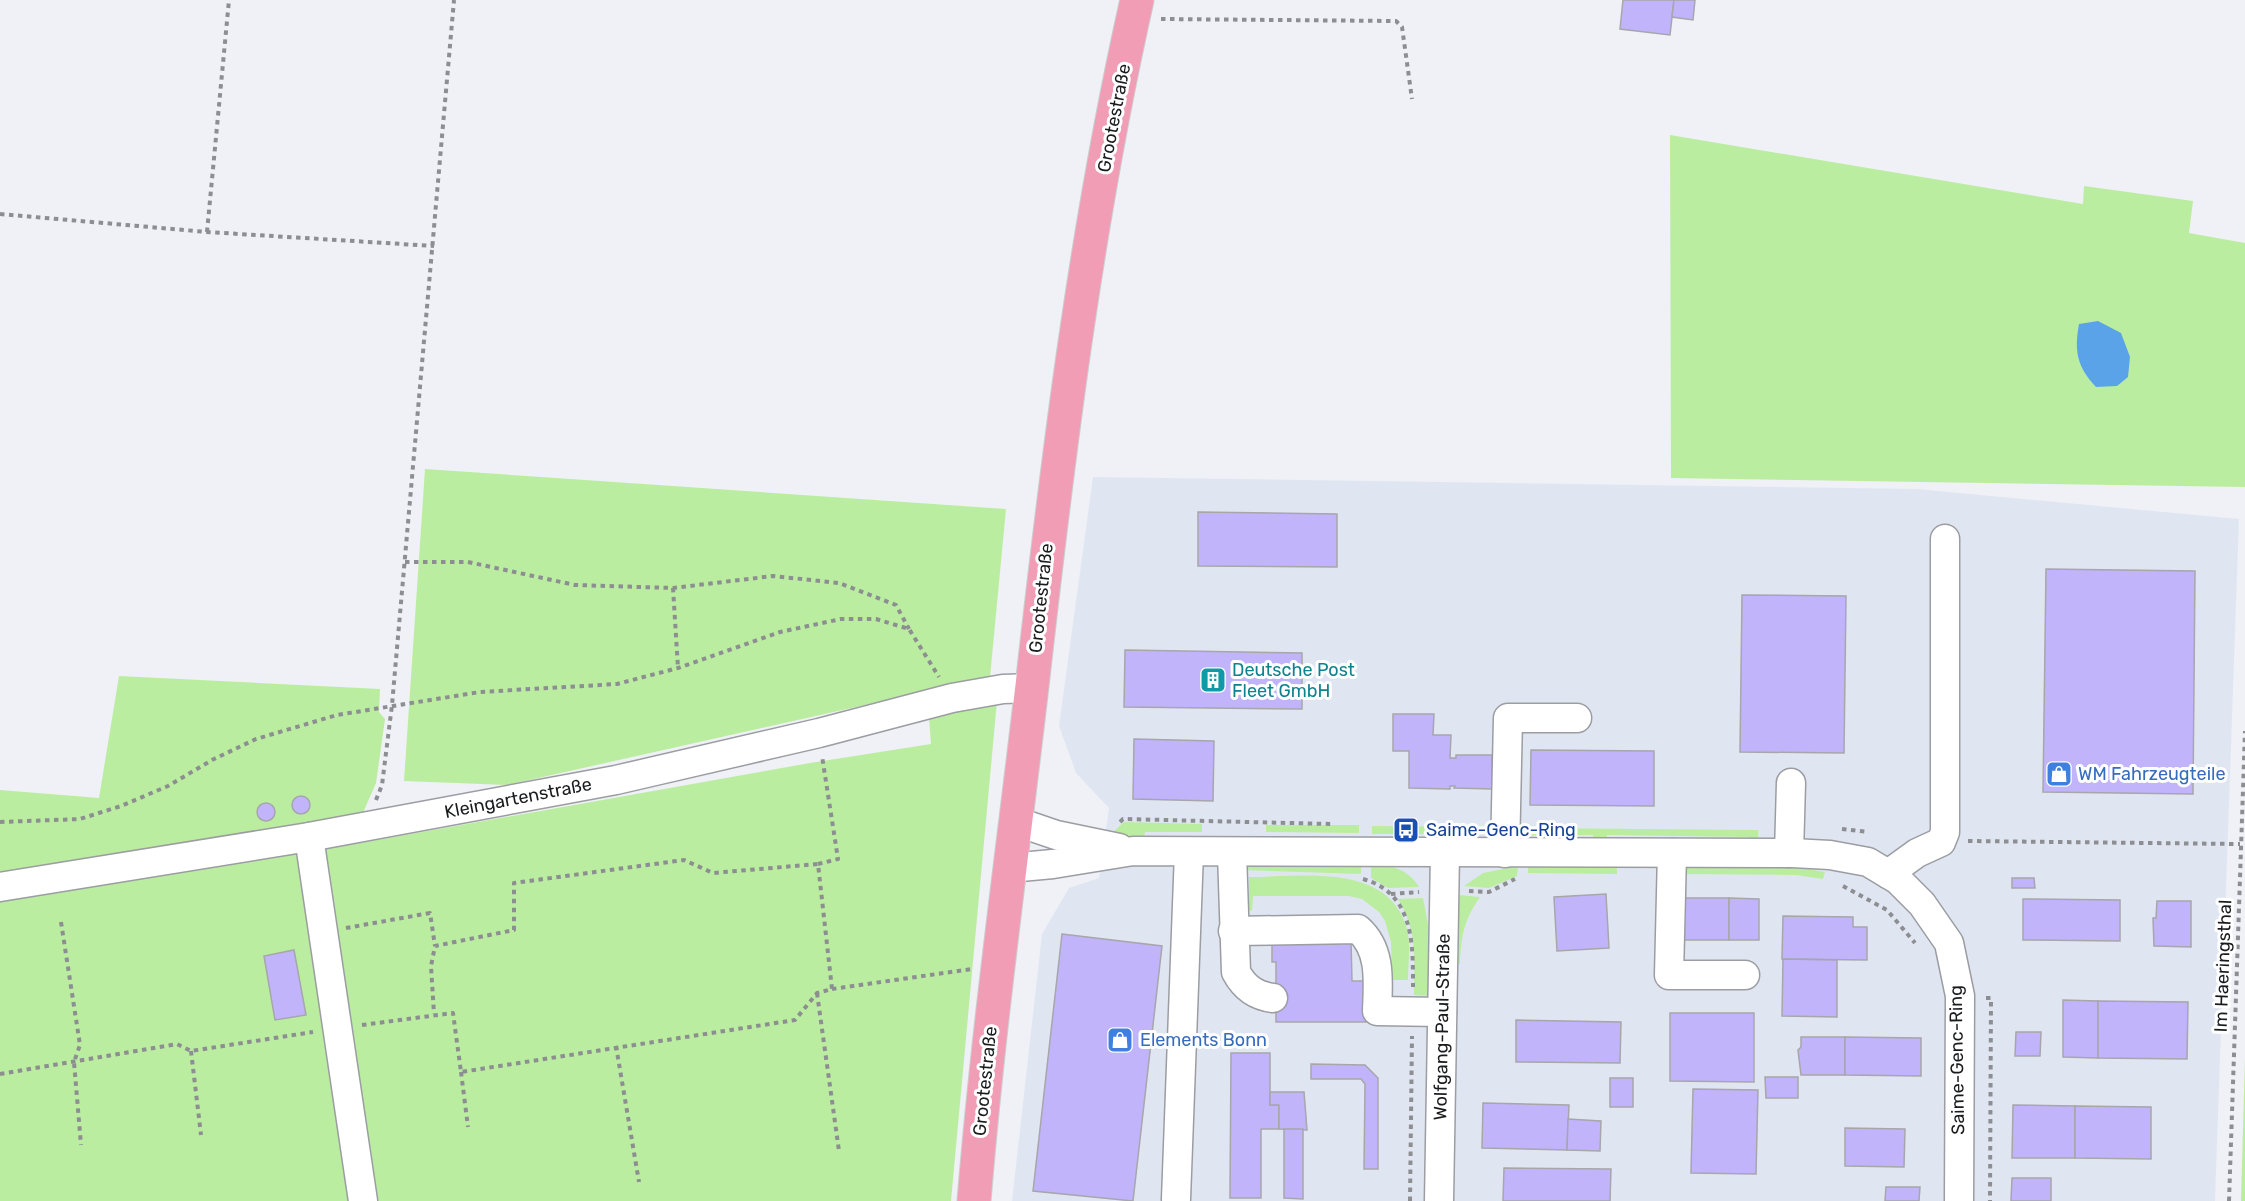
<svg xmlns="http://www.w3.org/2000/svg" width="2245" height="1201" font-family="Rubik,sans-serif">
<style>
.built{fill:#e0e6f1}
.green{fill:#bbeda0}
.water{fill:#5ba3e8}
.building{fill:#c1b4fb;stroke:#a6a6ab;stroke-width:1.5}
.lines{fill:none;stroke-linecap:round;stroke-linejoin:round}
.minor-casing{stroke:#9b9da2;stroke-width:31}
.major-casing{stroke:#cdcdcd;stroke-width:35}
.path{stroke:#8d8e92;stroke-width:4;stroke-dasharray:4.5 4.5;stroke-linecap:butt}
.minor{stroke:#fff;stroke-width:28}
.major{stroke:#f29db6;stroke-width:33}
.labels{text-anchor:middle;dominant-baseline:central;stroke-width:6;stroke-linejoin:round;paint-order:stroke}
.street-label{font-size:18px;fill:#1a1b1d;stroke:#fff}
.culture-label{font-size:18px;fill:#0d838f;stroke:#fff;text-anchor:start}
.shop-label{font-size:18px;fill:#366cbe;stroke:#fff;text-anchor:start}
.transit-label{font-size:18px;fill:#164399;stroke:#fff;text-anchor:start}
</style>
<rect width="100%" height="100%" fill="#eff1f6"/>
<polygon class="built" points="1093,477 1917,489 2239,519 2215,1201 1012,1201 1042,934 1069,888 1099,878 1109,808 1076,773 1059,726"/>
<g class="green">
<polygon points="1670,135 2083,204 2084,186 2193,201 2189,233 2245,243 2245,487 1671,478"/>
<polygon points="425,469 1006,509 990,677 507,785 404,781"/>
<polygon points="119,676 380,689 379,712 385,719 376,783 349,845 810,763 931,744 929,717 997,701 951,1201 0,1201 0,790 99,798"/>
<polygon points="1124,822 1202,824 1202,832 1145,832 1144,839 1110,835"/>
<polygon points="1266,825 1359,825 1359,833 1266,832"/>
<polygon points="1372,826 1488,827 1488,834 1456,834 1455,842 1441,842 1441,834 1372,834"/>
<polygon points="1530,828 1758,830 1759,845 1747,845 1747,837 1607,835 1606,843 1593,843 1593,835 1530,835"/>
<polygon points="1238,863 1361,863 1361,874 1238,870"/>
<path d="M1371,864C1391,865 1408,869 1419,887L1388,888L1371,878Z"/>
<polygon points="1518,866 1517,876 1489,888 1464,886 1483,873"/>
<polygon points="1528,866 1617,866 1617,874 1528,873"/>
<polygon points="1683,867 1797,867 1825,872 1823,879 1796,875 1678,874"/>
<path d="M1249,877C1302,877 1389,862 1407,929C1411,945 1408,964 1408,980H1392L1391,942L1385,921L1379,912L1362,899L1349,896H1253L1252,911L1249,910Z"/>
<path d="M1459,895L1480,897C1464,920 1461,936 1460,964H1452L1454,906Z"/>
<path d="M1423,898L1430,935L1429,996L1414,995C1414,958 1418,932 1398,899Z"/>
<polygon points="2245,1058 2245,1201 2241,1201"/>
</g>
<path class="water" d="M2098,321L2121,333L2130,357L2128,377L2117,386L2096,387C2077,367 2074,351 2079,324Z"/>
<g class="building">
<polygon points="1623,0 1674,0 1670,35 1620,29"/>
<polygon points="1674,0 1695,0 1693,20 1672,17"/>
<polygon points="1198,512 1337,514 1337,567 1198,566"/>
<polygon points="2046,569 2195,571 2193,794 2043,792"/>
<polygon points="1742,595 1846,596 1844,753 1740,752"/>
<polygon points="1125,650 1302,653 1302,709 1124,707"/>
<polygon points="1393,714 1434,714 1433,735 1451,735 1450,758 1456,758 1456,755 1492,755 1492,789 1454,788 1455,786 1450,786 1450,789 1409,788 1409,751 1393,751"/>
<polygon points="1134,739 1214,741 1213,801 1133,799"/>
<polygon points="1531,750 1654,751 1654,806 1530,805"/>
<circle cx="301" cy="805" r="9"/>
<circle cx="266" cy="812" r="9"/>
<polygon points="2012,878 2034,878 2035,888 2012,888"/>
<polygon points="1606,894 1609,948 1557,951 1554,897"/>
<polygon points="1676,898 1729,898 1729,940 1675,940"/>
<polygon points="1729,898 1759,899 1759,940 1729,940"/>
<polygon points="2023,899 2120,900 2120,941 2023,940"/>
<polygon points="2157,901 2191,901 2191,947 2154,946 2153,918 2156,918"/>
<polygon points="1783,916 1853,917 1853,927 1867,927 1867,960 1782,959"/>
<polygon points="1062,934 1162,946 1133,1201 1033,1191"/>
<polygon points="1272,940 1351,940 1352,981 1366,981 1366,1022 1276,1022 1276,962 1272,962"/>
<polygon points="294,950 306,1015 275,1020 264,956"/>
<polygon points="1783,959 1837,960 1837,1017 1782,1016"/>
<polygon points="2063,1000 2098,1001 2098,1058 2063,1057"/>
<polygon points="2098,1001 2188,1002 2187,1059 2098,1058"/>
<polygon points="1670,1013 1754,1013 1754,1082 1670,1081"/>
<polygon points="1516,1020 1621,1022 1620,1063 1516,1062"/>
<polygon points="2016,1032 2041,1032 2040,1056 2015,1056"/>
<polygon points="1801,1037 1845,1037 1845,1075 1801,1075 1798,1050 1801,1047"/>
<polygon points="1845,1037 1921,1038 1921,1076 1845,1075"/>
<polygon points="1231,1053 1270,1053 1270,1105 1279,1105 1279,1129 1261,1129 1261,1198 1230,1198"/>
<polygon points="1311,1064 1365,1065 1378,1078 1378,1169 1364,1169 1365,1084 1361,1079 1311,1079"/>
<polygon points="1765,1077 1798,1077 1798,1098 1766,1098"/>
<rect x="1610" y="1078" width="23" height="29"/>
<polygon points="1693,1089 1758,1090 1756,1174 1691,1173"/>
<polygon points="1270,1092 1304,1092 1307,1130 1279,1129 1279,1105 1270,1105"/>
<polygon points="1483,1103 1569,1105 1567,1150 1482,1148"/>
<polygon points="2013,1105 2075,1106 2075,1158 2012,1158"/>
<polygon points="2075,1106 2151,1107 2151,1159 2075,1158"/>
<polygon points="1568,1119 1601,1121 1600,1151 1567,1150"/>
<polygon points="1845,1128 1905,1129 1904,1167 1845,1166"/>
<polygon points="1284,1129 1303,1129 1303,1199 1284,1198"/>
<polygon points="1504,1168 1611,1169 1610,1201 1503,1201"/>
<polygon points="2012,1178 2051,1178 2051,1201 2011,1201"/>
<polygon points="1886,1187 1920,1187 1919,1201 1885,1201"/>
</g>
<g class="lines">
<g class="minor-casing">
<g id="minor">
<polyline points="1015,821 1056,835 1119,848"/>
<polyline points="309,837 363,1201"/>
<path d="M1232,853L1236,972C1244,987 1255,996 1273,998"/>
<polyline points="1505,853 1508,718 1577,718"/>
<polyline points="1672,853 1669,975 1745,975"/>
<polyline points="1789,853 1791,783"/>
<polyline points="1009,868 1053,864 1133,851 1792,853 1830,855 1868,862 1898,880 1922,904 1949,943 1960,996 1959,1201"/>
<polyline points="1888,874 1917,853 1941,842 1945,832 1945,539"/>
<polyline points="0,887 309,837 616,780 819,733 952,698 1003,689 1031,688"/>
<path d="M1233,931L1358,929C1382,950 1378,982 1377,1011L1442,1012"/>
<polyline points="1176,1199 1189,852"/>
<polyline points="1439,1201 1445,853"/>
</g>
</g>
<g class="major-casing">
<path id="major" d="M974,1201C988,1029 1012,858 1032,686C1058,456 1086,226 1137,0"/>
</g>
<g class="path">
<polyline points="1161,19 1396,21 1402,27 1412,99"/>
<polyline points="0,214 207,232 434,246"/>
<polyline points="207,232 229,0"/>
<polyline points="405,562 468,562 575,585 673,588 773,576 839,583 896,605 909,629"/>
<polyline points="673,588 678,668"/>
<polyline points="376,800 382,785 392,705 454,0"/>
<polyline points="0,822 80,819 121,806 168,786 212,760 256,739 337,715 480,692 617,684 678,668 780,632 841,619 876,619 909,629 939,677"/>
<polyline points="1120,822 1123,819 1331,824"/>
<polyline points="1842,829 1868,832"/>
<polyline points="1968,841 2240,844"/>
<polyline points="818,864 838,859 822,756"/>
<path d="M1363,879C1414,893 1413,944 1413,987"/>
<polyline points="1843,886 1887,910 1915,943"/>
<polyline points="1469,891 1489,892 1515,879"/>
<polyline points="1391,894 1419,892"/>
<polyline points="61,922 80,1045 74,1062 81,1145"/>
<polyline points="346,928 430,913 435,946"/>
<polyline points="832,989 972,969"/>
<polyline points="817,993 839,1151"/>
<polyline points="1986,998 1991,998 1990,1201"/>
<polyline points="362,1025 453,1013 461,1072 795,1020 817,993 832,989 818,864 713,873 684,860 514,883 514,930 435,946 431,966 434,1014"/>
<polyline points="616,1046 639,1182"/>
<polyline points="191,1051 201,1135"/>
<polyline points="461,1072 468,1127"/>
<polyline points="0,1074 177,1044 191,1051 313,1032"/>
<polyline points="1410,1201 1412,1036"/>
<polyline points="2229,1201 2245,731"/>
</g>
<use href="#minor" class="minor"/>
<use href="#major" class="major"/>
</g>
<defs>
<g id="building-square" transform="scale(1.35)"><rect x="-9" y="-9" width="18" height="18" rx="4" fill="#0f9aa8" stroke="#fff"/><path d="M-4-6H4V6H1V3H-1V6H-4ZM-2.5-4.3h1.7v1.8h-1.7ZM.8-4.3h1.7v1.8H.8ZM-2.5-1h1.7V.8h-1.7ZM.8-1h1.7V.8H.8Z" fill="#fff"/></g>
<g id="shop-square" transform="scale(1.35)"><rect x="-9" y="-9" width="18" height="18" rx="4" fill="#3f7fe0" stroke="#fff"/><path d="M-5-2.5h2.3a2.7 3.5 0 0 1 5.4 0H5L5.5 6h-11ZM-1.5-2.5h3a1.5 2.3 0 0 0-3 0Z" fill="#fff"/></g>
<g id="bus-square" transform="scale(1.35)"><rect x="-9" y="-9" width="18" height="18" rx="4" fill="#1a4fb4" stroke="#fff"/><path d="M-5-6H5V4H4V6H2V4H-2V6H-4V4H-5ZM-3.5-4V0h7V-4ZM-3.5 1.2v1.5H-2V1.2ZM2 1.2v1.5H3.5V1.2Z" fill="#fff"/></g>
</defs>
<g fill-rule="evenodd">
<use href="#building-square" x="1213" y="680"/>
<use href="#shop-square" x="2059" y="774"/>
<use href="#bus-square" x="1406" y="830"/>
<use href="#shop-square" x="1120" y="1040"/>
</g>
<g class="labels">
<g class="street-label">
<text transform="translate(1114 118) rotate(-79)">Grootestraße</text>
<text transform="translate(1041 598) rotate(-84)">Grootestraße</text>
<text transform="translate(518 798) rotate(-11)">Kleingartenstraße</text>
<text transform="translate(2223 966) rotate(-88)">Im Haeringsthal</text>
<text transform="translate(1442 1027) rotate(-89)">Wolfgang-Paul-Straße</text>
<text transform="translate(1957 1060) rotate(-91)">Saime-Genc-Ring</text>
<text transform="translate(985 1081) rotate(-84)">Grootestraße</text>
</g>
<g class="culture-label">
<text x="1232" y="670">Deutsche Post<tspan x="1232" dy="21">Fleet GmbH</tspan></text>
</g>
<g class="shop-label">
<text x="2078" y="774">WM Fahrzeugteile</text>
<text x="1140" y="1040">Elements Bonn</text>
</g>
<g class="transit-label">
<text x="1426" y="830">Saime-Genc-Ring</text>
</g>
</g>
</svg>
